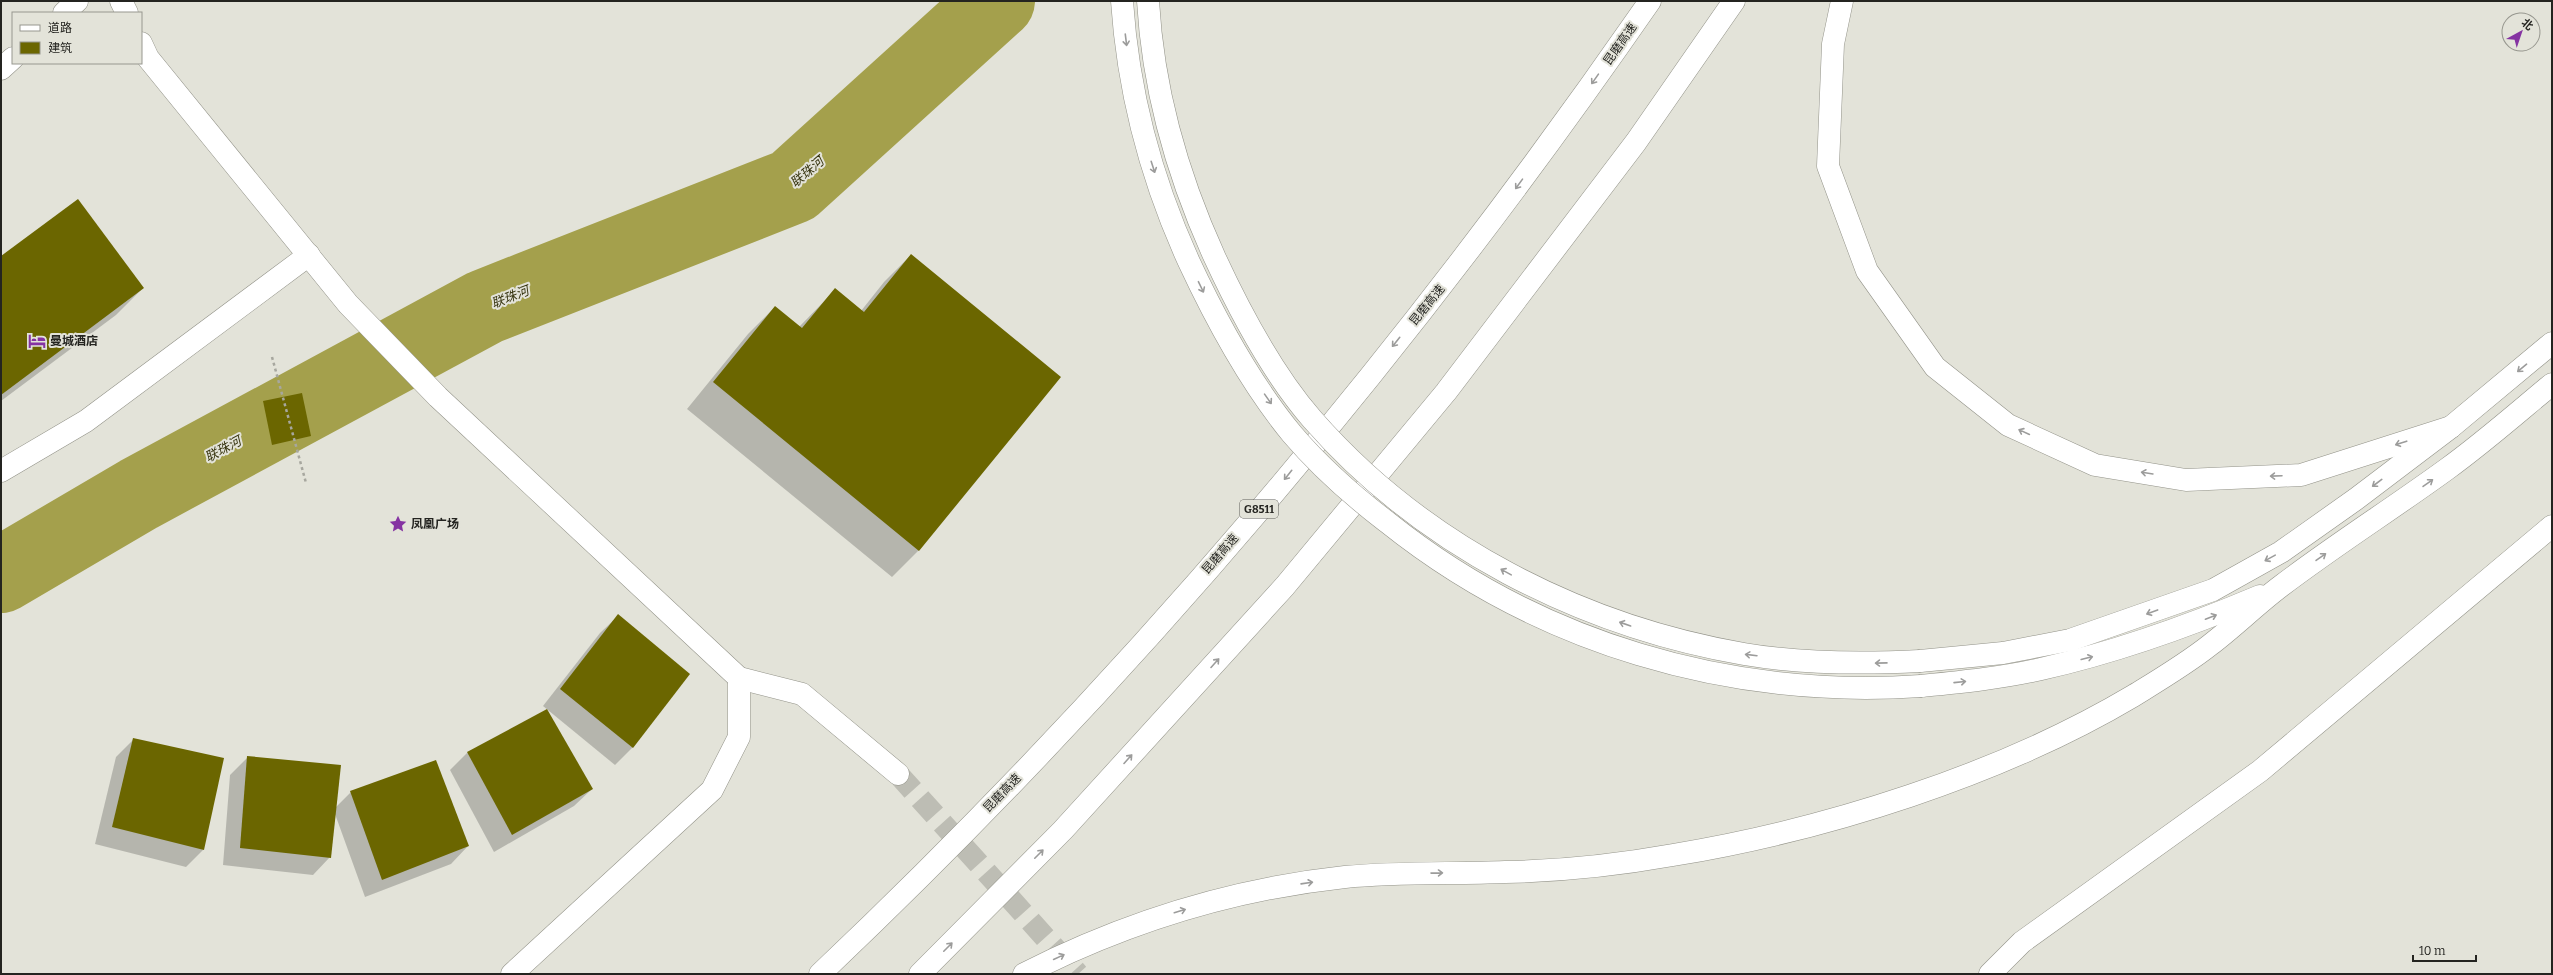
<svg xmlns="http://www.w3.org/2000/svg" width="2553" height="975" font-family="Bitter,'Noto Sans SC',serif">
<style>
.shadow{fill:#0003}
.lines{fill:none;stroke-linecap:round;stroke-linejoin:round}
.river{stroke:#a4a04c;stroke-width:76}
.building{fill:#6b6600}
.street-tunnel{stroke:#bdbdb4;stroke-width:22;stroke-dasharray:22 11;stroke-linecap:butt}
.street-casing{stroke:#929288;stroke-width:23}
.secondary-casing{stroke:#929288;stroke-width:23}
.highway-casing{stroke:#929288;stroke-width:23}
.path{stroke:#a7a79f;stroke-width:2.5;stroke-dasharray:3 3;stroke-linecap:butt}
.street{stroke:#fff;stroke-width:22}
.secondary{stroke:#fff;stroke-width:22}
.highway{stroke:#fff;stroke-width:22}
.highway-bridge-casing{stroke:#929288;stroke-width:23;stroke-linecap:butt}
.highway-bridge{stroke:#fff;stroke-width:22}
.oneway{stroke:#9c9c9b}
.labels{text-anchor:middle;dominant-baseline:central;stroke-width:4;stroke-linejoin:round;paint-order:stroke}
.shield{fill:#e3e3d9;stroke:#5d5d58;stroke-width:1}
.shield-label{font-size:11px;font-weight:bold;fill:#242420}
.street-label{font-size:12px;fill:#242420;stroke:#e3e3d9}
.poi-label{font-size:12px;font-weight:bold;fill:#242420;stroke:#e3e3d9;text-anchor:start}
.water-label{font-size:13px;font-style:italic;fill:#373510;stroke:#e3e3d9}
</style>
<rect width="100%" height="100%" fill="#e3e3d9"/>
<g class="shadow">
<polygon points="911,255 919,550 892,577 687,409 748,334 775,307 799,327 835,290 861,311 884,282"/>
<polygon points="1,257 143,288 116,315 1,401"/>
<polygon points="301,394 310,436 304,442 266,450 257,408 263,402"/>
<polygon points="618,616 689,674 632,748 615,765 543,706 600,633"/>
<polygon points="133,740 203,850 186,867 95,844 116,757"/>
<polygon points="467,753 592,789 574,806 494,852 450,770"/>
<polygon points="248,757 336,807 351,792 468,846 451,864 365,897 335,814 330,857 313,875 223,865 230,775"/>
</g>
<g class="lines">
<polyline class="river" points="1,575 139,494 485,307 793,186 997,1"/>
</g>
<g class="building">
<polygon points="78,199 144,288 1,395 1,256"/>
<polygon points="911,254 1061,377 919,551 713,382 775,306 802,328 835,288 864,312"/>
<polygon points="302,393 311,436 272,445 263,401"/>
<polygon points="618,614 690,674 633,748 560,689"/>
<polygon points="547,709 593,789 512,835 467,752"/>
<polygon points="133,738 224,758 204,850 112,827"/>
<polygon points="247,756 341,765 331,858 240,848"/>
<polygon points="436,760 469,846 382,880 350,791"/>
</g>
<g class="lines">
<polyline class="street-tunnel" points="898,774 1078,974"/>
<g class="street-casing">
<g id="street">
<polyline points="121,1 127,13"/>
<polyline points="141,43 148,58 348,304 438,397 739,678 802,694 898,774"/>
<polyline points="1,471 86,421 309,255"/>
<polyline points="512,974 712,790 739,737 739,678"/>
</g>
</g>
<g class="secondary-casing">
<polyline id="secondary" points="1990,974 2022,942 2260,771 2552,526"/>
</g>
<g class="highway-casing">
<g id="highway">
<polyline points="1842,1 1833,44 1828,166 1867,271 1935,367 2008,425 2095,465 2186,480 2301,475 2451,427"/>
<polyline points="64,13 77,1"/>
<polyline points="1,69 13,58"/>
<polyline points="1920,661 2003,653 2070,640 2213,590 2281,552 2356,499 2451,427 2552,343"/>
<path d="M1921,686C1961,682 2002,678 2041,669C2117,652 2189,626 2260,596"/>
<path d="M820,974C1130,681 1407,352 1650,1"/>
<polyline points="920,974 1063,830 1285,586 1446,392 1636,142 1734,1"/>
<path d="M1024,974C1124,923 1233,889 1345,877C1398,872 1452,874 1505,872C1561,871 1617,865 1673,855C1825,830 2000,775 2133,696C2159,680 2186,664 2210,645C2235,626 2257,604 2281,586C2335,545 2392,509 2447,469C2483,443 2517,413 2552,384"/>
</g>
</g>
<polyline class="path" points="272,357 306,483"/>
<use href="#street" class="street"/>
<use href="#secondary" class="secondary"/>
<use href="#highway" class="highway"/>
<g class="highway-bridge-casing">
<g id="highway-bridge">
<path d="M1122,1C1128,91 1152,181 1189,262C1217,322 1250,383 1292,434C1320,467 1353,496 1387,522C1538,643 1729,699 1921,686"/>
<path d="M1148,1C1153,90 1178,177 1215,258C1240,312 1273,374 1312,419C1422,545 1581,626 1744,654C1802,664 1861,664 1920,661"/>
</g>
</g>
<use href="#highway-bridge" class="highway-bridge"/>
</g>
<defs><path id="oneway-shaft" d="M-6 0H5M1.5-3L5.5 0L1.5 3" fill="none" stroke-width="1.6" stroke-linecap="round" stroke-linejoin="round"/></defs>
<g class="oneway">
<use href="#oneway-shaft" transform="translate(1126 40) rotate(83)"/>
<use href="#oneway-shaft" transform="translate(1595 79) rotate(125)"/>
<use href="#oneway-shaft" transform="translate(1153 167) rotate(72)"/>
<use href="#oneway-shaft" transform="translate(1519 184) rotate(126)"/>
<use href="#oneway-shaft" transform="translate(1201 287) rotate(64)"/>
<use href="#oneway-shaft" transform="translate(1396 342) rotate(129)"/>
<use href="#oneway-shaft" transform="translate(2522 368) rotate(140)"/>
<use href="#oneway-shaft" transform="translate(1268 399) rotate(55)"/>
<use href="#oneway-shaft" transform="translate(2024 432) rotate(-155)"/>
<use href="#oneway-shaft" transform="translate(2401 443) rotate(162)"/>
<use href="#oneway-shaft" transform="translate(2147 473) rotate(-171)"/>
<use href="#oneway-shaft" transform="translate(1288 475) rotate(129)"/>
<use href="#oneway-shaft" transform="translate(2276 476) rotate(178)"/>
<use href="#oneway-shaft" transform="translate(2377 483) rotate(143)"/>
<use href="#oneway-shaft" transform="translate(2428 483) rotate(-35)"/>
<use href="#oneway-shaft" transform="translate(2321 557) rotate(-35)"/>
<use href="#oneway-shaft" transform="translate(2270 558) rotate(151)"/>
<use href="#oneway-shaft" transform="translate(1506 572) rotate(-151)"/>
<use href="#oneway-shaft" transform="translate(2152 612) rotate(160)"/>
<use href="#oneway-shaft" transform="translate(2211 617) rotate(-21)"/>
<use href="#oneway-shaft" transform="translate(1625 624) rotate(-161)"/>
<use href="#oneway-shaft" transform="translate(1751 655) rotate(-173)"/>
<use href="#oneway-shaft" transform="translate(2087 658) rotate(-14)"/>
<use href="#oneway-shaft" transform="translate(1215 663) rotate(-48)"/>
<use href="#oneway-shaft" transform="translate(1881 663) rotate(179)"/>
<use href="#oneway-shaft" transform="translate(1960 682) rotate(-6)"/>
<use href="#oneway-shaft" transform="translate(1128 759) rotate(-48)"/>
<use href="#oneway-shaft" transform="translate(1039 854) rotate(-45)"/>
<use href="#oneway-shaft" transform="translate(1437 873) rotate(-1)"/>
<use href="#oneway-shaft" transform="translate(1307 883) rotate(-8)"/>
<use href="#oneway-shaft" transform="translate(1180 911) rotate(-17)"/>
<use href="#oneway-shaft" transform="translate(948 947) rotate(-45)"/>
<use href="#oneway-shaft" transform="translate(1059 957) rotate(-25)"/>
</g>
<defs>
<g id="hotel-bare" transform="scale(1.38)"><path d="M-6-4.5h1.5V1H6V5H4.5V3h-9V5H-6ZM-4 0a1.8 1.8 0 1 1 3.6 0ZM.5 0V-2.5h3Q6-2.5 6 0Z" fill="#8533a2" stroke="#e3e3d9" stroke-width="2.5" paint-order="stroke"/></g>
<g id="sight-bare" transform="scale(1.38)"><path d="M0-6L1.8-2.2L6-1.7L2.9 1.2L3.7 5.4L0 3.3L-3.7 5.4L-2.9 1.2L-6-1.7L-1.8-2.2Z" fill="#8533a2" stroke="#e3e3d9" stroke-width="2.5" paint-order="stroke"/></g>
</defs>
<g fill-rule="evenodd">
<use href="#hotel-bare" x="37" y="341"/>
<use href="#sight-bare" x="398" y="524"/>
</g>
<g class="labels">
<rect class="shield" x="1240" y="500" width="38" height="18" rx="3"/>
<g class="shield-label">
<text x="1259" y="509">G8511</text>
</g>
<g class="street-label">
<text transform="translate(1620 44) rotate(-55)">昆磨高速</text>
<text transform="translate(1427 305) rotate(-51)">昆磨高速</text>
<text transform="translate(1220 554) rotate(-49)">昆磨高速</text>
<text transform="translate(1002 793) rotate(-46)">昆磨高速</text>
</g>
<g class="poi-label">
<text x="50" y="341">曼城酒店</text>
<text x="411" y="524">凤凰广场</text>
</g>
<g class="water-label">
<text transform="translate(807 172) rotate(-40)">联珠河</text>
<text transform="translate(510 297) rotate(-21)">联珠河</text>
<text transform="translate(223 449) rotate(-28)">联珠河</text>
</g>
</g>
<rect width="2553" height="975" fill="none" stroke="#242420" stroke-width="4"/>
<rect x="12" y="12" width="130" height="52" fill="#e3e3d9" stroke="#97978f"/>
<rect x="20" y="25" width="20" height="6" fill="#ffffff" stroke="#97978f"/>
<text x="48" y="32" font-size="12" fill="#242420">道路</text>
<rect x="20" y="42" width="20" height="12" fill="#6b6600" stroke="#97978f"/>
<text x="48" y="52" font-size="12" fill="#242420">建筑</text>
<g transform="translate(2521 32) rotate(40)"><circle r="19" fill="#e3e3d9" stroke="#97978f"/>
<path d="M0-3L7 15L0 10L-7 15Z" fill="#8533a2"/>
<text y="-6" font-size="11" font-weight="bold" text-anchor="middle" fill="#242420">北</text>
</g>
<path d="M2413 955v6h63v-6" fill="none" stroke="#242420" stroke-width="2"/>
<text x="2419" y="955" font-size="12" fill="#242420" stroke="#e3e3d9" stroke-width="3" paint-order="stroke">10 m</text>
</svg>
